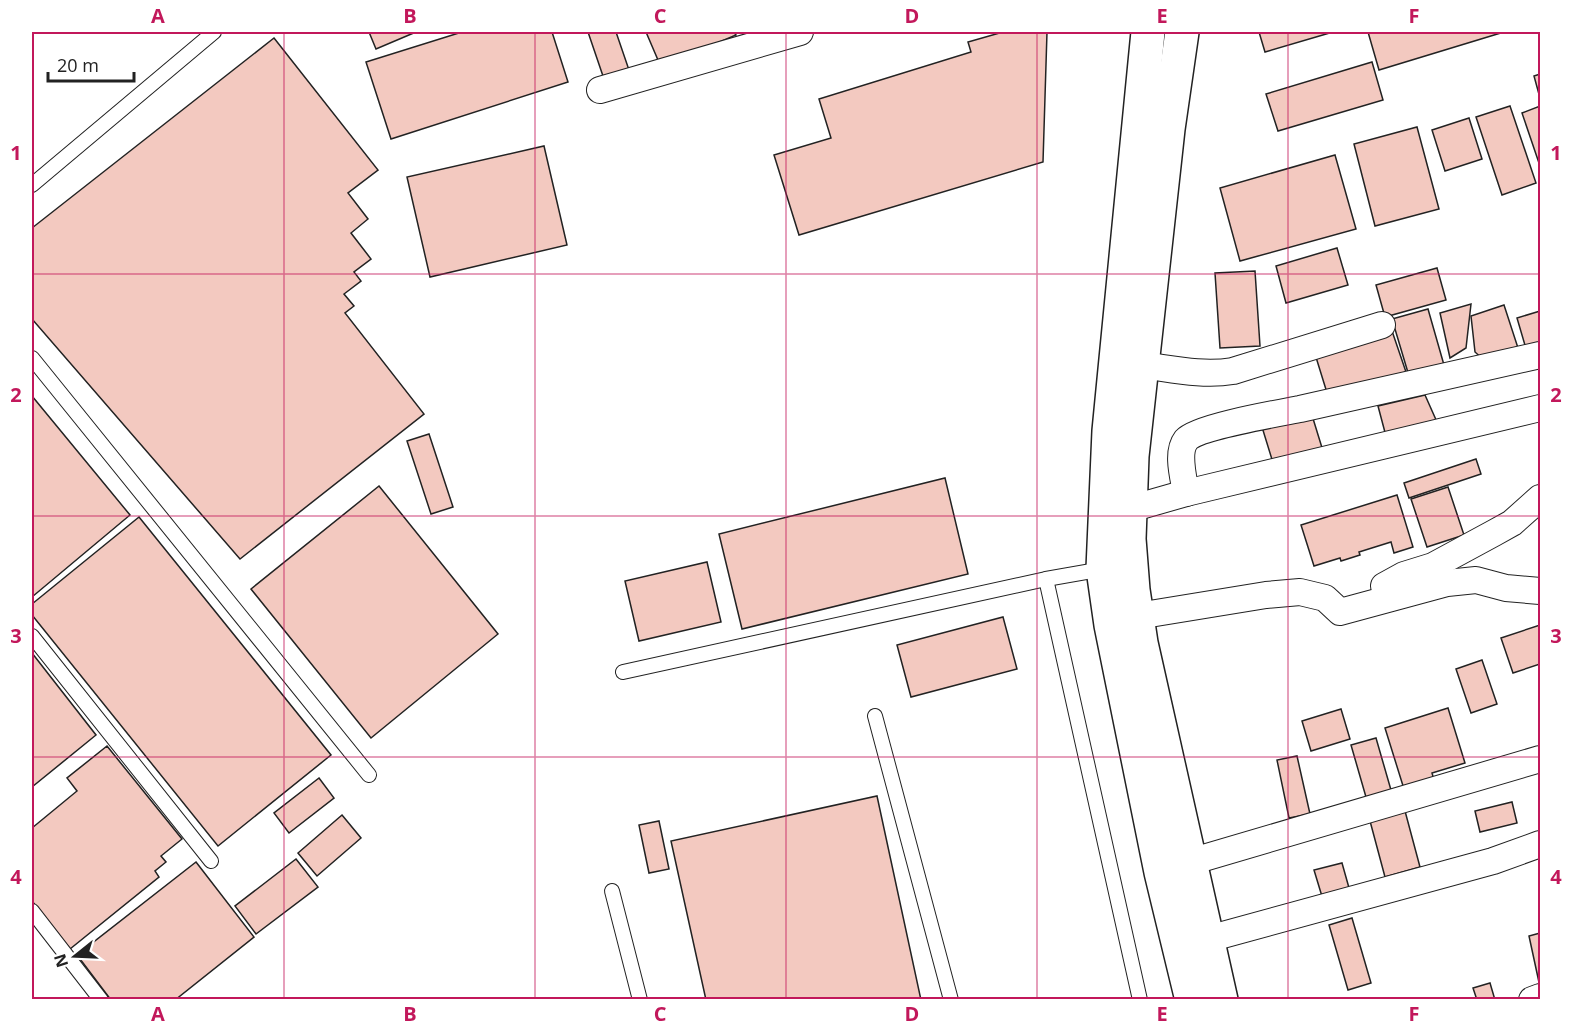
<svg xmlns="http://www.w3.org/2000/svg" width="1572" height="1031" font-family="'Open Sans',sans-serif">
<style>
.building{fill:#f3c9c0;stroke:#222;stroke-width:1.5}
.lines{fill:none;stroke-linecap:round;stroke-linejoin:round}
.service-casing{stroke:#222;stroke-width:16}
.minor-casing{stroke:#222;stroke-width:28}
.trunk-casing{stroke:#222;stroke-width:36}
.service{stroke:#fff;stroke-width:14}
.minor{stroke:#fff;stroke-width:26}
.trunk{stroke:#fff;stroke-width:33}
.grid{fill:none;stroke:#c2185b;stroke-width:1.5;stroke-opacity:0.55}
.neatline{fill:none;stroke:#c2185b;stroke-width:2}
.grid-label{font-size:20px;text-anchor:middle;font-weight:bold;fill:#c2185b}
</style>
<rect width="100%" height="100%" fill="#fff"/>
<g class="building">
<polygon points="369,32 416,32 376,49"/>
<polygon points="462,32 552,32 568,82 391,139 366,62"/>
<polygon points="588,32 616,32 629,70 604,79"/>
<polygon points="646,32 734,32 736,35 661,67"/>
<polygon points="1003,32 1047,32 1043,162 799,235 774,155 831,138 819,99 971,52 968,42"/>
<polygon points="1259,32 1333,32 1265,52"/>
<polygon points="1368,32 1504,32 1379,70"/>
<polygon points="274,38 378,170 348,193 368,219 351,233 371,259 354,272 361,281 344,294 354,306 345,313 424,414 240,559 32,319 32,228"/>
<polygon points="1372,62 1383,100 1278,131 1266,94"/>
<polygon points="1540,74 1540,98 1534,76"/>
<polygon points="1510,106 1536,183 1502,195 1476,117"/>
<polygon points="1540,106 1540,166 1522,113"/>
<polygon points="1469,118 1482,159 1445,171 1432,130"/>
<polygon points="1417,127 1439,209 1375,226 1354,144"/>
<polygon points="544,146 567,245 430,277 407,177"/>
<polygon points="1335,155 1356,229 1240,261 1220,188"/>
<polygon points="1337,248 1348,285 1286,303 1276,266"/>
<polygon points="1437,268 1446,300 1385,317 1376,285"/>
<polygon points="1255,271 1260,346 1220,348 1215,273"/>
<polygon points="1471,304 1466,348 1450,358 1440,313"/>
<polygon points="1504,305 1519,351 1486,362 1475,352 1471,316"/>
<polygon points="1428,309 1444,365 1409,376 1392,319"/>
<polygon points="1540,311 1540,348 1527,352 1517,318"/>
<polygon points="1391,328 1406,372 1328,396 1315,354"/>
<polygon points="1425,395 1437,422 1387,440 1378,406"/>
<polygon points="32,396 130,515 32,597"/>
<polygon points="1311,412 1323,451 1274,466 1262,427"/>
<polygon points="429,434 453,507 431,514 407,441"/>
<polygon points="1476,459 1481,474 1409,498 1404,483"/>
<polygon points="945,478 968,574 742,629 719,534"/>
<polygon points="379,486 498,634 371,738 251,589"/>
<polygon points="1448,487 1464,535 1427,547 1411,499"/>
<polygon points="1397,495 1413,547 1394,553 1391,542 1359,552 1360,555 1341,561 1340,558 1314,566 1301,525"/>
<polygon points="139,517 331,755 218,846 32,615 32,604"/>
<polygon points="707,562 721,622 639,641 625,581"/>
<polygon points="1003,617 1017,669 911,697 897,645"/>
<polygon points="1540,625 1540,664 1513,673 1501,638"/>
<polygon points="32,653 96,735 32,787"/>
<polygon points="1482,660 1497,704 1471,713 1456,669"/>
<polygon points="1448,708 1465,763 1432,773 1434,780 1404,789 1385,728"/>
<polygon points="1341,709 1350,739 1311,751 1302,721"/>
<polygon points="1376,738 1393,797 1368,804 1351,745"/>
<polygon points="107,746 182,839 161,856 166,862 155,871 159,877 70,949 32,901 32,828 77,791 67,778"/>
<polygon points="1297,756 1310,814 1289,818 1277,760"/>
<polygon points="319,778 334,798 289,833 274,813"/>
<polygon points="877,796 921,1000 706,1000 671,841"/>
<polygon points="1512,802 1517,823 1480,832 1475,811"/>
<polygon points="1405,811 1420,867 1385,877 1370,821"/>
<polygon points="342,815 361,838 317,876 298,853"/>
<polygon points="659,821 669,869 649,873 639,825"/>
<polygon points="296,859 318,887 256,934 235,906"/>
<polygon points="196,862 254,937 175,1000 111,1000 77,955"/>
<polygon points="1342,863 1351,895 1324,903 1314,870"/>
<polygon points="1352,918 1371,983 1348,990 1329,925"/>
<polygon points="1540,933 1540,987 1529,936"/>
<polygon points="1490,983 1495,1000 1477,1000 1473,988"/>
</g>
<g class="lines">
<g class="service-casing">
<g id="service">
<polyline points="32,185 214,32"/>
<polyline points="32,358 369,775"/>
<polyline points="1046,579 1140,1000"/>
<polyline points="32,636 211,861"/>
<polyline points="623,672 1046,579 1103,569"/>
<polyline points="875,716 951,1000"/>
<polyline points="612,891 640,1000"/>
<polyline points="32,911 101,1000"/>
</g>
</g>
<g class="minor-casing">
<g id="minor">
<polyline points="600,90 800,32"/>
<path d="M1142,365C1173,369 1202,376 1233,371L1382,325"/>
<path d="M1186,493C1184,479 1176,453 1186,440C1197,427 1280,413 1300,409C1380,391 1460,373 1540,355"/>
<polyline points="1130,509 1186,493 1540,408"/>
<polyline points="1384,586 1404,575 1433,566 1494,533 1512,523 1540,498"/>
<polyline points="1119,619 1266,595 1300,592 1325,598 1340,612 1447,583 1476,580 1506,588 1540,591"/>
<polyline points="1190,862 1540,759"/>
<polyline points="1208,939 1493,861 1540,844"/>
<polyline points="1532,1000 1540,997"/>
</g>
</g>
<g class="trunk-casing">
<g id="trunk">
<polyline points="1148,32 1109,431 1103,569 1111,625 1161,872 1192,1000"/>
<polyline points="1182,32 1168,129 1132,456 1129,539 1133,590 1141,643 1221,1000"/>
</g>
</g>
<use href="#service" class="service"/>
<use href="#minor" class="minor"/>
<use href="#trunk" class="trunk"/>
</g>
<path class="grid" d="M284,32V1000M535,32V1000M786,32V1000M1037,32V1000M1288,32V1000M32,274H1540M32,516H1540M32,757H1540"/>
<rect width="1572" height="1031" fill="none" stroke="#ffffff" stroke-width="66"/>
<g transform="translate(75 956) rotate(252)" stroke="#ffffff" stroke-width="4.5" paint-order="stroke">
<path d="M0-4.5L10 22L0 15L-10 22Z" fill="#222222"/>
<text y="-9" font-size="16" font-weight="bold" text-anchor="middle" fill="#222222">N</text>
</g>
<path d="M48 72v9h86v-9" fill="none" stroke="#222222" stroke-width="3"/>
<text x="57" y="72" font-size="18" fill="#222222" stroke="#ffffff" stroke-width="4.5" paint-order="stroke">20 m</text>
<rect x="33" y="33" width="1506" height="965" class="neatline"/>
<g class="grid-label">
<text x="158" y="23">A</text>
<text x="410" y="23">B</text>
<text x="660" y="23">C</text>
<text x="912" y="23">D</text>
<text x="1162" y="23">E</text>
<text x="1414" y="23">F</text>
<text x="16" y="160">1</text>
<text x="1556" y="160">1</text>
<text x="16" y="402">2</text>
<text x="1556" y="402">2</text>
<text x="16" y="643">3</text>
<text x="1556" y="643">3</text>
<text x="16" y="884">4</text>
<text x="1556" y="884">4</text>
<text x="158" y="1021">A</text>
<text x="410" y="1021">B</text>
<text x="660" y="1021">C</text>
<text x="912" y="1021">D</text>
<text x="1162" y="1021">E</text>
<text x="1414" y="1021">F</text>
</g>
</svg>
